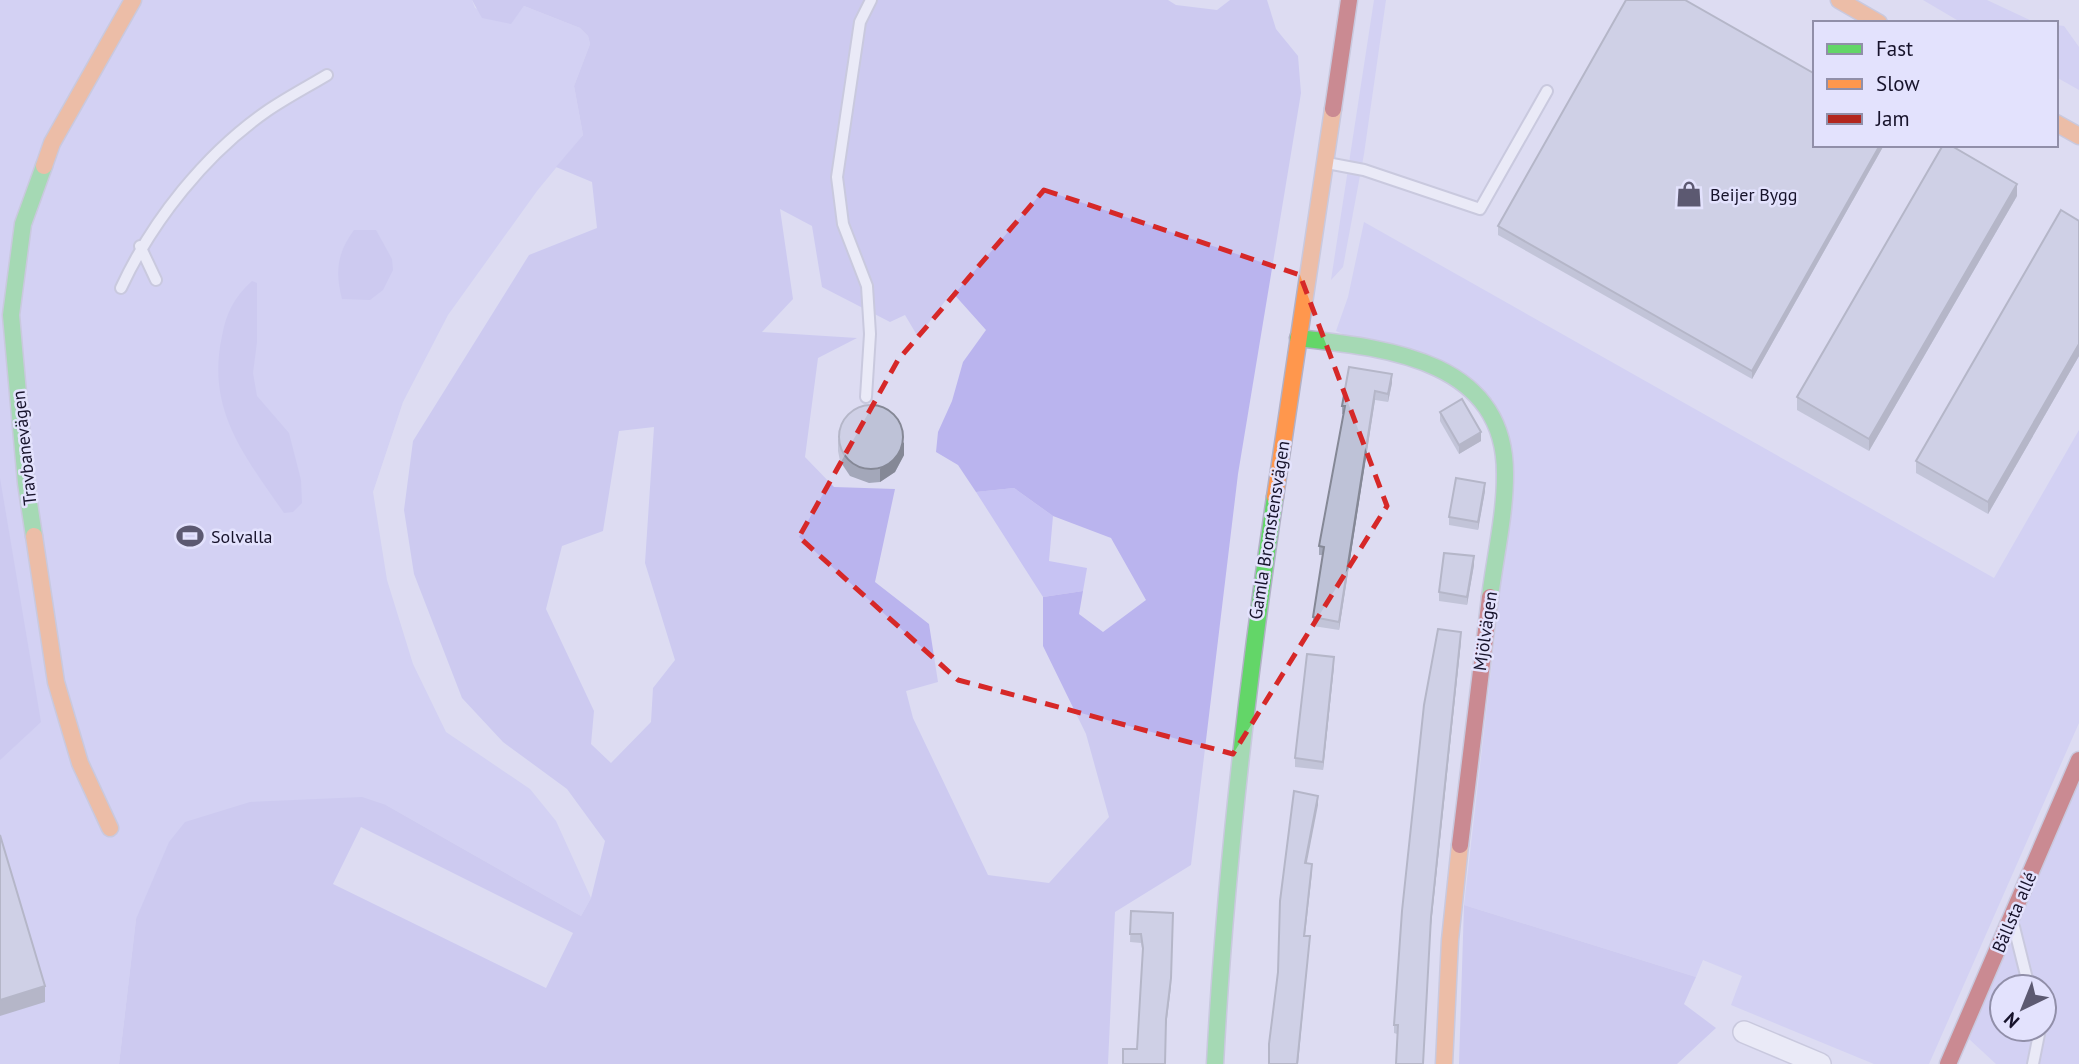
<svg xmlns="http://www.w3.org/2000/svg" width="2079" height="1064" font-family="'PT Sans',sans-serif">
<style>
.green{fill:#c7c3f3;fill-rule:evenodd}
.forest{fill:#bab4ee;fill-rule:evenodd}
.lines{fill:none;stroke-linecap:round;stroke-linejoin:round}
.lane-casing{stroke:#b2b1c6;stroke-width:14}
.street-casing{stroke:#b2b1c6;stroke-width:24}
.fast-casing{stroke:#b2b1c6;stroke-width:19}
.slow-casing{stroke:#b2b1c6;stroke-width:19}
.jam-casing{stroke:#b2b1c6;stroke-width:19}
.lane{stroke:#fafafd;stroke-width:10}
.street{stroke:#fafafd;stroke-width:21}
.fast{stroke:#63d668;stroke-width:16}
.slow{stroke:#ff974d;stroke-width:16}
.jam{stroke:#b3261e;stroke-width:16}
.wall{fill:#a3a7b9}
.shaded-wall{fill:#858896}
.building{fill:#bec2d7;stroke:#858896;stroke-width:2}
.marked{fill:none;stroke:#d62828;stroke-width:5;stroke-dasharray:14 9;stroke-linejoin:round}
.labels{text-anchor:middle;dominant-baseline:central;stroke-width:5;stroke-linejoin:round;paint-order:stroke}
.poi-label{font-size:18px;fill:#17132b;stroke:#e3e2fd;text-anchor:start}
.street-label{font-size:18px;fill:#17132b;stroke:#e3e2fd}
</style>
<rect width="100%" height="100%" fill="#dddcf2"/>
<g class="green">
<polygon points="0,0 472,0 475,8 511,23 524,6 580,28 588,36 590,44 574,86 583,135 537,191 448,315 403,402 373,492 387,580 413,664 446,732 530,789 556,821 591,898 581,916 386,805 136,919 119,1064 0,1064"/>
<polygon points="1374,0 1386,0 1364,154 1343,267 1331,280"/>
<polygon points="1923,0 1987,0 2036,23 1962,23"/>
<polygon points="2056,25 2064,26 2079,47 2079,90 2056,77"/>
<polygon points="1364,222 1994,578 2079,430 2079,723 1929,1064 1874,1064 1731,1005 1742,976 1703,960 1696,977 1464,905 1499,600 1493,400 1336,331 1348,297"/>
<polygon points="1014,488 1053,516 1049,561 1087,568 1083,591 1043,597 976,492"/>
<path d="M2079,774V1064H1996L1969,1039ZM2002,987H2044V1029H2002Z"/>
</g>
<g class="forest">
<path d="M472,0H1168L1176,5L1217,10L1230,0H1267L1276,29L1298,56L1301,93L1238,474L1191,865L1115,912L1108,1064H119L136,919L169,842L185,822L250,802L362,797L386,805L581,916L591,898L605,841L567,789L503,742L462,698L414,574L404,510L413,441L529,255L597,228L592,182L556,167L583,135L574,86L590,44L588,36L580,28L524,6L511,24L482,18ZM780,209L812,226L822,287L890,322L905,315L918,337L952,292L986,330L963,362L952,401L938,432L936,452L958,465L976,492L1014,488L1053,516L1111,538L1146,600L1103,632L1079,614L1083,591L1043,597V646L1086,734L1109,817L1049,883L988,875L913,718L906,691L938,682L929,624L875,582L895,489L834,487L805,457L818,358L857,338L762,332L793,299ZM654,427L645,563L675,660L653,688L651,722L611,763L591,744L594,711L546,609L562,546L603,531L619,431ZM361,827L573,933L546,988L333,884Z"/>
<path d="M354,230H376L392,259L393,270L383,290L370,300L342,299C335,272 337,253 354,230Z"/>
<path d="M252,281L257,283V342L253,373L257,396L289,433L301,480L302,503L293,512L284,513C244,455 206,410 222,336C226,313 235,296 252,281Z"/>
<polygon points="0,478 41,722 0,760"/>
<polygon points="1464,905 1696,977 1684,1004 1716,1028 1677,1064 1459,1064"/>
</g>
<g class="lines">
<g class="lane-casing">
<g id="lane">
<polyline points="1327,163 1364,170 1480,209 1547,91"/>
<polyline points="140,246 156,280"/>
<path d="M121,288C152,221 205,154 267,111C286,98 307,87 327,75"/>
<polyline points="866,397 870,334 867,286 843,224 837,177 860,22 871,0"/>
<polyline points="2014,927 2029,987"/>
<polyline points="2033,1064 2040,1029"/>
</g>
</g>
<g class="street-casing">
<polyline id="street" points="1744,1032 1820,1064"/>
</g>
<g class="fast-casing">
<g id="fast">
<path d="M1298,338C1385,348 1506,359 1505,475C1505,515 1495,557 1490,597"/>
<polyline points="34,536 26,483 11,315 23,224 44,166"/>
<path d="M1215,1064C1225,874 1247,685 1275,497"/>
</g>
</g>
<g class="slow-casing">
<g id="slow">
<polyline points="1839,0 1879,23"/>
<polyline points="2056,123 2079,136"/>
<polyline points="44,166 52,143 133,0"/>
<polyline points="1275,497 1333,109"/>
<polyline points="34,536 56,682 80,763 110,828"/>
<polyline points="1444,1064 1450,940 1460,845"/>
</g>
</g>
<g class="jam-casing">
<g id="jam">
<polyline points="1333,109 1349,0"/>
<polyline points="1460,845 1490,597"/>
<polyline points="1948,1064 2079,760"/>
</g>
</g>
<use href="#lane" class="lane"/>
<use href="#street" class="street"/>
<use href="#fast" class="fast"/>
<use href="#slow" class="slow"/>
<use href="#jam" class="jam"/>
</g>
<g class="wall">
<polygon points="1815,145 1884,145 1752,379 1498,235 1498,226"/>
<polygon points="2017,196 1869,451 1797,410 1797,397"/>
<polygon points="2079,221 2079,356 1988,514 1916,473 1916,461"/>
<polygon points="1392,383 1388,402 1375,400 1339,630 1313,626 1313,617 1323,555 1319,555 1319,546 1344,414 1342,414 1342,406"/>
<polygon points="1440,412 1481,441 1459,454 1440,421"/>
<polygon points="838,439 904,455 895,472 880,482 869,483 850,476 840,461 838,451"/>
<polygon points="1485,491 1478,530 1449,525 1449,517"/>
<polygon points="1474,565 1467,605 1439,601 1439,592"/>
<polygon points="1461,641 1431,925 1397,1034 1394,1033 1394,1025"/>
<polygon points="1334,666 1323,770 1295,767 1295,758"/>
<polygon points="1131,911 1171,987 1143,954 1141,943 1130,942"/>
</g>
<g class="shaded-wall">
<polygon points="1880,145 1884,145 1752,379 1752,371"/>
<polygon points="2017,184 2017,196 1869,451 1869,439"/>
<polygon points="2079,344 2079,356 1988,514 1988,502"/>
<polygon points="1392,374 1392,383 1388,402 1388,394"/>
<polygon points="1375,391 1375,400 1339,630 1339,622"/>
<polygon points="1481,432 1481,441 1459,454 1459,445"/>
<polygon points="904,442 904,455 895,472 880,482 880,469"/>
<polygon points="1485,483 1485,491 1478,530 1478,522"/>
<polygon points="1474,556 1474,565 1467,605 1467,597"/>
<polygon points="1461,632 1461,641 1431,925 1431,917"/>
<polygon points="1334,657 1334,666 1323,770 1323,762"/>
<polygon points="1318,796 1318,805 1305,872 1305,863"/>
<polygon points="1312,864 1312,872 1304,944 1304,936"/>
<polygon points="1173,913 1171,987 1166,1027 1166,1019"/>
<polygon points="1310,936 1298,1064 1297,1064"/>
<polygon points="45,986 45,1002 0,1016 0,1000"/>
</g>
<g class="building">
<polygon points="1626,0 1685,0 1815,74 1815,145 1880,145 1752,371 1498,226"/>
<polygon points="1943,145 1950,145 2017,184 1869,439 1797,397"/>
<polygon points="2061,210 2079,221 2079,344 1988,502 1916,461"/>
<polygon points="1349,367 1392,374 1388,394 1375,391 1339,622 1313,617 1324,547 1319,546 1345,406 1342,406"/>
<polygon points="1462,399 1481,432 1459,445 1440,412"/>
<circle cx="871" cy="437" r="32"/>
<polygon points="1456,478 1485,483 1478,522 1449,517"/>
<polygon points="1444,553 1474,556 1467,597 1439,592"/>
<polygon points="1438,629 1461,632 1431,917 1423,1064 1396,1064 1398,1025 1394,1025 1402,911 1424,705"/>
<polygon points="1307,654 1334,657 1323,762 1295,758"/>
<polygon points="1294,791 1318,796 1305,863 1312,864 1304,936 1310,936 1297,1064 1269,1064 1269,1044 1278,972 1280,901"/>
<polygon points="0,835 45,986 0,1000"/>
<polygon points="1131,911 1173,913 1171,978 1166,1019 1165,1064 1123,1064 1123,1049 1137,1049 1143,948 1141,934 1130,934"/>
</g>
<path d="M0 0H2079V1064H0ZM1044,190L1300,275L1387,506L1233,754L958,680L799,537L898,360Z" fill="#dddcf2" fill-opacity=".55" fill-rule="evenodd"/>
<path class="marked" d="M1044,190L1300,275L1387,506L1233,754L958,680L799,537L898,360Z"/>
<defs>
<g id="shop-bare" transform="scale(2.1)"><path d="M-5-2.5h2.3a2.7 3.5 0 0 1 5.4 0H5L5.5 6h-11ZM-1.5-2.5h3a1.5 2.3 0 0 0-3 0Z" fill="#5c5971" stroke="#e3e2fd" stroke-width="2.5" paint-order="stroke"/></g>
<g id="stadium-bare" transform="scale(2.1)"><path d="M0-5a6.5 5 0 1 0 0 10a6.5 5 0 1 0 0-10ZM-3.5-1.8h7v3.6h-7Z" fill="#5c5971" stroke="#e3e2fd" stroke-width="2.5" paint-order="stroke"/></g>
</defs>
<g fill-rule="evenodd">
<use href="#shop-bare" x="1689" y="194"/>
<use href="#stadium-bare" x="190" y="536"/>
</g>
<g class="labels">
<g class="poi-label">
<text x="1710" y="194">Beijer Bygg</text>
<text x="211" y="536">Solvalla</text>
</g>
<g class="street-label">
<text transform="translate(24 448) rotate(-96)">Travbanevägen</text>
<text transform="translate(1269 530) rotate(-81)">Gamla Bromstensvägen</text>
<text transform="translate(1485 631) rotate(-82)">Mjölvägen</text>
<text transform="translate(2014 912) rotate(-67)">Bällsta allé</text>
</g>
</g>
<rect x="1813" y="21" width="245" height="126" fill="#e3e2fd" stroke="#918fa9" stroke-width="2"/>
<rect x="1827" y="44" width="35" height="10" fill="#63d668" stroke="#918fa9" stroke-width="2"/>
<text x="1876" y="56" font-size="21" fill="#17132b">Fast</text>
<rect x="1827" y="79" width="35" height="10" fill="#ff974d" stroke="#918fa9" stroke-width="2"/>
<text x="1876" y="91" font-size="21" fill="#17132b">Slow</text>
<rect x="1827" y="114" width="35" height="10" fill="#b3261e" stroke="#918fa9" stroke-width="2"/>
<text x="1876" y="126" font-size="21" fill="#17132b">Jam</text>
<g transform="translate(2023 1008) rotate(223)"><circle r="33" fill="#e3e2fd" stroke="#918fa9" stroke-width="2"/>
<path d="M0-5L12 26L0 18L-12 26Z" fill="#5c5971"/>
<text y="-10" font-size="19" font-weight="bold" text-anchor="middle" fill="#17132b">N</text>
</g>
</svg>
